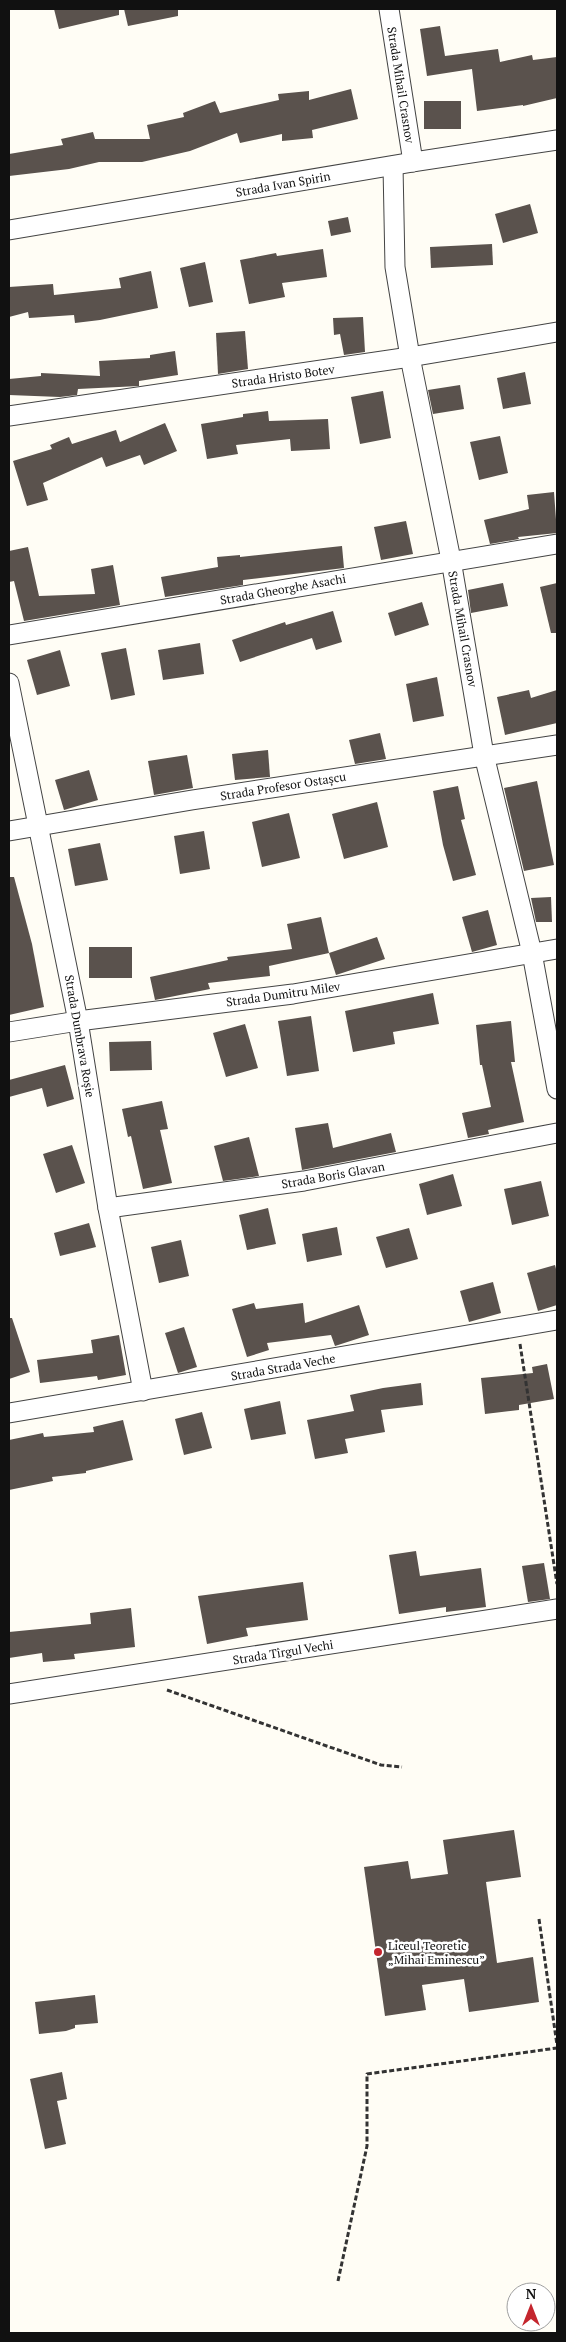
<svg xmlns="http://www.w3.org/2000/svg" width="566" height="2342" font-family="'PT Serif',serif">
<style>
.building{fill:#5a524d}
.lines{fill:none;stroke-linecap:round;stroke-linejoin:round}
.minor-casing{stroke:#444;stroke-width:21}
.path{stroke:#333;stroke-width:3;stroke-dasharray:5 2.5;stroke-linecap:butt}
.minor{stroke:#fff;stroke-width:19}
.poi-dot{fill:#c4262e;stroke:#fff;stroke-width:2}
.labels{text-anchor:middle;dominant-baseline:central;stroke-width:5;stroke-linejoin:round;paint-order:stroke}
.street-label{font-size:12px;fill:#111;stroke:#fff}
.poi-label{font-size:12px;fill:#111;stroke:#fff;text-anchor:start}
</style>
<rect width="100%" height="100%" fill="#fffdf5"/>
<g class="building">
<polygon points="54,9 119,9 119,15 59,29"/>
<polygon points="124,9 178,9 178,16 128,26"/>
<polygon points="440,26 445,56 498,49 500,62 532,55 533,60 557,57 557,98 523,106 523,105 477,111 472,69 427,76 420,29"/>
<polygon points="351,89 358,119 312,130 313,138 282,141 282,134 240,143 237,133 190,151 142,162 99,162 69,169 9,176 9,154 63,145 61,139 93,132 95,139 150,139 147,125 184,117 183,113 215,101 220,113 279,100 278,94 309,91 309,100"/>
<rect x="424" y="101" width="37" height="28"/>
<polygon points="530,204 538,233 503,243 495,214"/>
<polygon points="348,217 351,232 331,236 328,221"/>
<polygon points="492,244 493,265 431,268 430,247"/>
<polygon points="323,249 327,277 282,283 285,297 249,304 240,260 276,253 277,256"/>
<polygon points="205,262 213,302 189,307 180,268"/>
<polygon points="151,271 158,308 100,320 75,323 74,315 29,318 28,312 9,317 9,287 53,284 54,295 121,288 119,278"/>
<polygon points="363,317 365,352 344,355 340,334 334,335 333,318"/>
<polygon points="245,331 248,369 218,374 216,333"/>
<polygon points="175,351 178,375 139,381 139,386 78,389 77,395 60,397 9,395 9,379 41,376 41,373 100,376 99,361 150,358 150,355"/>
<polygon points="525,372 531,404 503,409 497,378"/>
<polygon points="460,385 464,409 433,414 428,390"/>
<polygon points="383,391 391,438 360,444 351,397"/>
<polygon points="268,411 269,421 328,419 330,449 291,451 290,439 236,445 238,454 207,459 201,424 243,417 243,414"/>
<polygon points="165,423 177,451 144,465 140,455 106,467 102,457 43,483 48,500 27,506 13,461 52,449 50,445 69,437 72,444 116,430 120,442"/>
<polygon points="500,436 508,473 479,480 470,442"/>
<polygon points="554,492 557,533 518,537 519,539 490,544 484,520 529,509 527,495"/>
<polygon points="406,521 413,554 381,560 374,527"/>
<polygon points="342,546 344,568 243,580 243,585 165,597 161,577 218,567 217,557 240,555 240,557"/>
<polygon points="28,547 39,596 95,594 91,569 113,565 120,605 24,621 14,581 9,582 9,551"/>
<polygon points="503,583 508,606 471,613 468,590"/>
<polygon points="557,583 557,633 551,633 540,587"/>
<polygon points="422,602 429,625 395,636 388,613"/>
<polygon points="333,611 342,642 316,650 312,638 240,662 232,640 285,622 286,625"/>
<polygon points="200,643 204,674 163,680 158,650"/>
<polygon points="126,648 135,695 111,700 101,653"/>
<polygon points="60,650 70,686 37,695 27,660"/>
<polygon points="437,677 444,716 413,722 406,684"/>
<polygon points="529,690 531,698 557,690 557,723 505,735 497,697"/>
<polygon points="380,733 386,759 355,764 349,740"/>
<polygon points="268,750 270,777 235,780 232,754"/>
<polygon points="187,755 193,788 154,795 148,761"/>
<polygon points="89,770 98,800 64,810 55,780"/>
<polygon points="537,781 554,865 524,871 504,788"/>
<polygon points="458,786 465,819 461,820 476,875 453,881 443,845 433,791"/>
<polygon points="377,802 388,847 344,859 332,814"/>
<polygon points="289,813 300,858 262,867 252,822"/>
<polygon points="204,831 210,869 180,874 174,836"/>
<polygon points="100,843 108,880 75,886 68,849"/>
<polygon points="9,877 14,877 32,944 44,1007 9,1015"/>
<polygon points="551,897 552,922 536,922 531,898"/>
<polygon points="488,910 497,945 472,952 462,917"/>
<polygon points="321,917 329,953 269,966 270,976 208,983 210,989 155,1000 150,977 228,960 227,957 292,949 287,924"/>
<polygon points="377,937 385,959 336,975 329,953"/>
<rect x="89" y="947" width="43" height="31"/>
<polygon points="433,993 439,1024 393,1032 395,1044 353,1052 345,1011"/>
<polygon points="311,1016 319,1071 287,1076 278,1021"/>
<polygon points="511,1021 515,1062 511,1062 524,1122 488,1130 489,1134 468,1138 462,1113 491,1107 482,1065 480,1065 476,1025"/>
<polygon points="245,1024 258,1068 226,1077 213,1033"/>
<polygon points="151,1041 152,1070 110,1071 109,1042"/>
<polygon points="65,1065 74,1099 47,1107 42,1088 9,1097 9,1080"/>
<polygon points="162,1101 168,1129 160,1130 172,1183 143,1189 131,1136 128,1137 122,1109"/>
<polygon points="328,1123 333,1148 391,1133 396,1152 302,1170 295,1128"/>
<polygon points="249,1137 259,1176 223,1181 214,1146"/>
<polygon points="72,1145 85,1183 56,1193 43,1154"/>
<polygon points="453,1174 462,1206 427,1215 419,1184"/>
<polygon points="541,1181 549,1216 512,1225 504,1189"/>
<polygon points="268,1208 276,1244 247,1250 239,1215"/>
<polygon points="89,1223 96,1247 60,1256 54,1233"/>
<polygon points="337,1227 342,1255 307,1262 302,1234"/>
<polygon points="409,1228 418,1259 386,1268 376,1237"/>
<polygon points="181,1240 189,1276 159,1283 151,1247"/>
<polygon points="555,1265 557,1273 557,1305 538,1311 527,1273"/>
<polygon points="493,1282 501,1313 469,1322 460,1291"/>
<polygon points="254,1303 256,1309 303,1303 305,1323 359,1305 369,1335 335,1346 331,1335 267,1343 269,1350 247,1357 232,1309"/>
<polygon points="9,1318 12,1318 30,1372 9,1379"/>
<polygon points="184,1327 197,1367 178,1373 165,1333"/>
<polygon points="119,1335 126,1375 98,1380 97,1376 40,1383 37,1360 93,1353 91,1340"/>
<polygon points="547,1364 554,1399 519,1405 519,1410 485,1414 481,1378 533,1373 532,1367"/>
<polygon points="421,1383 423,1405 381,1410 385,1432 345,1439 348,1453 315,1459 307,1420 354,1411 350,1395 383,1388"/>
<polygon points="280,1401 286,1434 251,1440 244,1409"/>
<polygon points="202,1412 212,1448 184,1455 175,1419"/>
<polygon points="123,1420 133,1460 86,1471 86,1473 52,1477 53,1481 9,1490 9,1440 43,1433 44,1437 94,1432 93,1427"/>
<polygon points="416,1551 420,1576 481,1568 486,1607 446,1612 446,1607 399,1614 389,1555"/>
<polygon points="544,1563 550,1599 528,1602 522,1566"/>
<polygon points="303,1582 308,1620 246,1628 248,1636 207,1644 198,1596"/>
<polygon points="131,1608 135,1647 74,1654 75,1659 43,1662 42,1653 9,1658 9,1632 91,1624 90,1613"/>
<polygon points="514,1830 521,1877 486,1882 497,1963 533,1957 539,2002 469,2012 464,1979 422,1985 426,2010 385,2016 364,1867 408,1861 411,1879 448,1874 443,1840"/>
<polygon points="95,1995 98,2023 75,2025 75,2028 66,2031 39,2034 35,2002"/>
<polygon points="62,2072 67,2099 57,2101 66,2144 45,2149 30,2079"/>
</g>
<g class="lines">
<g class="minor-casing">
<g id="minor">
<polyline points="389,9 413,162"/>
<polyline points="393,166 395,267 410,357 451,560 484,755 532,953 557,1089"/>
<polyline points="9,230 413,162 557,140"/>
<polyline points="9,416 410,357 557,332"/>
<polyline points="9,635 557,544"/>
<polyline points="9,683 78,1021 108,1208 143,1391"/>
<polyline points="9,831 192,800 557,745"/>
<polyline points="9,1032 78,1021 293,994 557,949"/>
<polyline points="108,1208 304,1181 557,1133"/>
<polyline points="9,1413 557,1320"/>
<polyline points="9,1694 557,1609"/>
</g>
</g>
<g class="path">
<polyline points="520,1344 557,1584"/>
<polyline points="167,1690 381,1765 402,1767"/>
<polyline points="539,1919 557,2045"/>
<polyline points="338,2281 367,2146 367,2074 557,2048"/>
</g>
<use href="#minor" class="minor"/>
</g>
<circle class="poi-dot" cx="378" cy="1952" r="5"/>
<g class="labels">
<g class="street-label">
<text transform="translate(401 85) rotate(81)">Strada Mihail Crasnov</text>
<text transform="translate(283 184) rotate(-10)">Strada Ivan Spirin</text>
<text transform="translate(283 376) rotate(-8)">Strada Hristo Botev</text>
<text transform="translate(283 589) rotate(-10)">Strada Gheorghe Asachi</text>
<text transform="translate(463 629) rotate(80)">Strada Mihail Crasnov</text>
<text transform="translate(283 786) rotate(-9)">Strada Profesor Ostașcu</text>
<text transform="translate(283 994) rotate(-8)">Strada Dumitru Milev</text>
<text transform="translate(80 1036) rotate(80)">Strada Dumbrava Roșie</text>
<text transform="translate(333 1175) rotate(-10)">Strada Boris Glavan</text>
<text transform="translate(283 1367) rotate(-10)">Strada Strada Veche</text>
<text transform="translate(283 1652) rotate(-9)">Strada Tîrgul Vechi</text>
</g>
<g class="poi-label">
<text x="388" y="1945">Liceul Teoretic<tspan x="388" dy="14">„Mihai Eminescu”</tspan></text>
</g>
</g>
<rect width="566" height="2342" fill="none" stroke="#111111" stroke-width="20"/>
<g transform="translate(531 2307)"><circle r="24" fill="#ffffff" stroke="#a0a0a0"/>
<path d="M0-4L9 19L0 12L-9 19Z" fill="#c4262e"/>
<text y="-8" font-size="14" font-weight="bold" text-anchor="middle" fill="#111111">N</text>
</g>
</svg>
